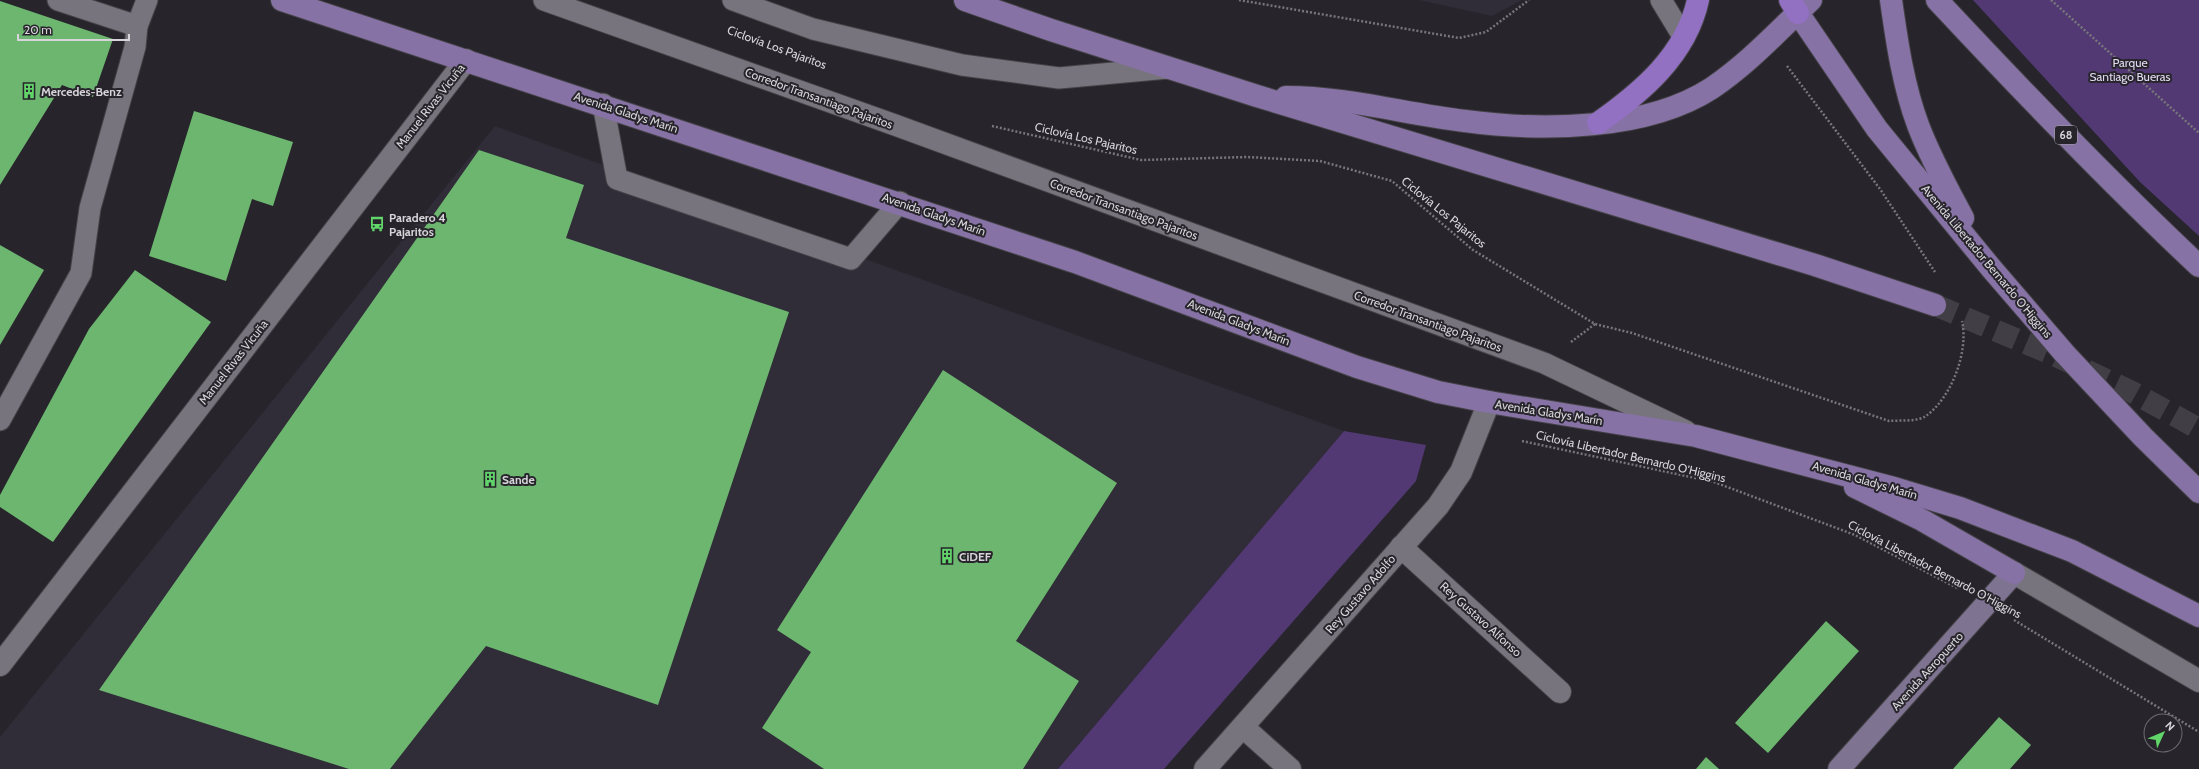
<svg xmlns="http://www.w3.org/2000/svg" width="2199" height="769" font-family="Cabin,sans-serif">
<style>
.built{fill:#302c38}
.green{fill:#523973}
.building{fill:#6cb66f}
.lines{fill:none;stroke-linecap:round;stroke-linejoin:round}
.primary-tunnel{stroke:#413f45;stroke-width:22;stroke-dasharray:22 11;stroke-linecap:butt}
.lane-casing{stroke:#444247;stroke-width:23}
.street-casing{stroke:#444247;stroke-width:24}
.secondary-casing{stroke:#444247;stroke-width:24}
.primary-casing{stroke:#444247;stroke-width:24}
.highway-casing{stroke:#444247;stroke-width:24}
.path{stroke:#78767b;stroke-width:2.5;stroke-dasharray:2 2;stroke-linecap:butt}
.lane{stroke:#77747d;stroke-width:21}
.street{stroke:#77747d;stroke-width:22}
.secondary{stroke:#7f7392;stroke-width:22}
.primary{stroke:#8772a6;stroke-width:22}
.highway{stroke:#9270c2;stroke-width:22}
.labels{text-anchor:middle;dominant-baseline:central;stroke-width:4;stroke-linejoin:round;paint-order:stroke}
.shield{fill:#27252b;stroke:#a2a0a6;stroke-width:1}
.shield-label{font-size:11px;font-weight:bold;fill:#d7d5da}
.street-label{font-size:12px;fill:#d7d5da;stroke:#27252b}
.park-label{font-size:12px;fill:#e1d9f0;stroke:#27252b}
.poi-label{font-size:12px;font-weight:bold;fill:#d7d5da;stroke:#27252b;text-anchor:start}
</style>
<rect width="100%" height="100%" fill="#27252b"/>
<g class="built">
<polygon points="1419,0 1522,0 1492,16"/>
<polygon points="495,126 1344,431 1058,769 0,769 0,737"/>
</g>
<g class="green">
<polygon points="1973,0 2199,0 2199,236 2140,182"/>
<polygon points="1344,431 1426,445 1416,481 1164,769 1058,769"/>
</g>
<g class="building">
<polygon points="0,1 113,39 93,97 62,85 0,185"/>
<polygon points="194,111 293,142 273,206 252,199 226,281 149,256"/>
<polygon points="479,150 584,185 566,238 789,312 658,705 486,646 390,769 349,769 99,690"/>
<polygon points="0,245 44,270 0,345"/>
<polygon points="135,270 211,322 53,542 0,507 0,495 89,329"/>
<polygon points="943,370 1117,483 1016,641 1079,681 1023,769 824,769 762,728 811,652 777,630"/>
<polygon points="1826,621 1859,651 1768,753 1735,723"/>
<polygon points="1999,717 2031,745 2010,769 1953,769"/>
<polygon points="1706,757 1719,769 1696,769"/>
</g>
<g class="lines">
<polyline class="primary-tunnel" points="1935,305 2054,355 2132,392 2199,429"/>
<g class="lane-casing">
<g id="lane">
<polyline points="58,0 137,26"/>
<polyline points="544,0 895,125 1544,363 1686,431"/>
<polyline points="733,0 813,29 962,65 1059,78 1168,68"/>
<polyline points="1661,0 1684,38"/>
<polyline points="603,104 617,179 851,259 900,202"/>
<polyline points="0,420 81,273 90,208 135,47 137,26 147,0"/>
</g>
</g>
<g class="street-casing">
<g id="street">
<polyline points="1401,547 1560,692"/>
<polyline points="2014,573 2199,681"/>
<polyline points="0,665 466,60"/>
<polyline points="1243,727 1290,769"/>
<polyline points="1205,769 1438,506 1461,472 1489,402"/>
</g>
</g>
<g class="secondary-casing">
<polyline id="secondary" points="1839,769 2014,573"/>
</g>
<g class="primary-casing">
<g id="primary">
<polyline points="282,0 1075,262 1357,367 1438,392 1489,402 1696,436 1894,488 1960,508 2072,551 2199,616"/>
<polyline points="965,0 1051,30 1257,96 1815,265 1935,305"/>
<path d="M1891,0C1897,42 1903,85 1918,125C1930,157 1947,188 1963,218"/>
<path d="M1937,0C2022,91 2108,181 2199,266"/>
<polyline points="1798,13 1877,129 1991,268 2065,354 2143,437 2199,492"/>
<path d="M1286,97C1347,97 1405,114 1465,121C1540,131 1646,131 1712,88C1749,63 1778,31 1811,0"/>
<polyline points="1855,487 1922,520 2014,573"/>
</g>
</g>
<g class="highway-casing">
<g id="highway">
<polyline points="1790,0 1798,13"/>
<path d="M1598,123C1642,92 1686,55 1698,0"/>
</g>
</g>
<g class="path">
<polyline points="1239,0 1459,38 1486,32 1529,0"/>
<polyline points="2051,0 2199,133"/>
<polyline points="1787,66 1880,189 1935,272"/>
<path d="M992,126L1141,160L1247,157L1320,161L1392,181L1473,250L1595,324L1632,333L1889,421C1900,420 1917,422 1926,416C1951,398 1969,352 1962,321"/>
<polyline points="1571,342 1595,324"/>
<polyline points="1522,441 1714,482 1855,535 1959,589"/>
<polyline points="2014,620 2199,732"/>
</g>
<use href="#lane" class="lane"/>
<use href="#street" class="street"/>
<use href="#secondary" class="secondary"/>
<use href="#primary" class="primary"/>
<use href="#highway" class="highway"/>
</g>
<defs>
<g id="building-bare" transform="scale(1.2)"><path d="M-4-6H4V6H1V3H-1V6H-4ZM-2.5-4.3h1.7v1.8h-1.7ZM.8-4.3h1.7v1.8H.8ZM-2.5-1h1.7V.8h-1.7ZM.8-1h1.7V.8H.8Z" fill="#61d46a" stroke="#27252b" stroke-width="2.5" paint-order="stroke"/></g>
<g id="bus-bare" transform="scale(1.2)"><path d="M-5-6H5V4H4V6H2V4H-2V6H-4V4H-5ZM-3.5-4V0h7V-4ZM-3.5 1.2v1.5H-2V1.2ZM2 1.2v1.5H3.5V1.2Z" fill="#61d46a" stroke="#27252b" stroke-width="2.5" paint-order="stroke"/></g>
</defs>
<g fill-rule="evenodd">
<use href="#building-bare" x="29" y="91"/>
<use href="#bus-bare" x="377" y="224"/>
<use href="#building-bare" x="490" y="479"/>
<use href="#building-bare" x="947" y="556"/>
</g>
<g class="labels">
<rect class="shield" x="2055" y="126" width="22" height="18" rx="3"/>
<g class="shield-label">
<text x="2066" y="135">68</text>
</g>
<g class="street-label">
<text transform="translate(777 47) rotate(20)">Ciclovía Los Pajaritos</text>
<text transform="translate(819 98) rotate(20)">Corredor Transantiago Pajaritos</text>
<text transform="translate(430 106) rotate(-52)">Manuel Rivas Vicuña</text>
<text transform="translate(626 112) rotate(18)">Avenida Gladys Marín</text>
<text transform="translate(1086 138) rotate(13)">Ciclovía Los Pajaritos</text>
<text transform="translate(1124 209) rotate(20)">Corredor Transantiago Pajaritos</text>
<text transform="translate(1444 212) rotate(39)">Ciclovía Los Pajaritos</text>
<text transform="translate(934 214) rotate(19)">Avenida Gladys Marín</text>
<text transform="translate(1987 261) rotate(50)">Avenida Libertador Bernardo O'Higgins</text>
<text transform="translate(1428 321) rotate(20)">Corredor Transantiago Pajaritos</text>
<text transform="translate(1239 322) rotate(21)">Avenida Gladys Marín</text>
<text transform="translate(233 362) rotate(-52)">Manuel Rivas Vicuña</text>
<text transform="translate(1549 412) rotate(9)">Avenida Gladys Marín</text>
<text transform="translate(1631 456) rotate(13)">Ciclovía Libertador Bernardo O'Higgins</text>
<text transform="translate(1865 480) rotate(16)">Avenida Gladys Marín</text>
<text transform="translate(1935 569) rotate(28)">Ciclovía Libertador Bernardo O'Higgins</text>
<text transform="translate(1360 594) rotate(-49)">Rey Gustavo Adolfo</text>
<text transform="translate(1481 619) rotate(42)">Rey Gustavo Alfonso</text>
<text transform="translate(1927 671) rotate(-48)">Avenida Aeropuerto</text>
</g>
<g class="park-label">
<text x="2130" y="62">Parque<tspan x="2130" dy="14">Santiago Bueras</tspan></text>
</g>
<g class="poi-label">
<text x="41" y="91">Mercedes-Benz</text>
<text x="389" y="217">Paradero 4<tspan x="389" dy="14">Pajaritos</tspan></text>
<text x="502" y="479">Sande</text>
<text x="959" y="556">CiDEF</text>
</g>
</g>
<g transform="translate(2163 733) rotate(46)"><circle r="19" fill="#27252b" stroke="#6d6b71"/>
<path d="M0-3L7 15L0 10L-7 15Z" fill="#61d46a"/>
<text y="-6" font-size="11" font-weight="bold" text-anchor="middle" fill="#d7d5da">N</text>
</g>
<path d="M18 34v6h111v-6" fill="none" stroke="#d7d5da" stroke-width="2"/>
<text x="24" y="34" font-size="12" fill="#d7d5da" stroke="#27252b" stroke-width="3" paint-order="stroke">20 m</text>
</svg>
